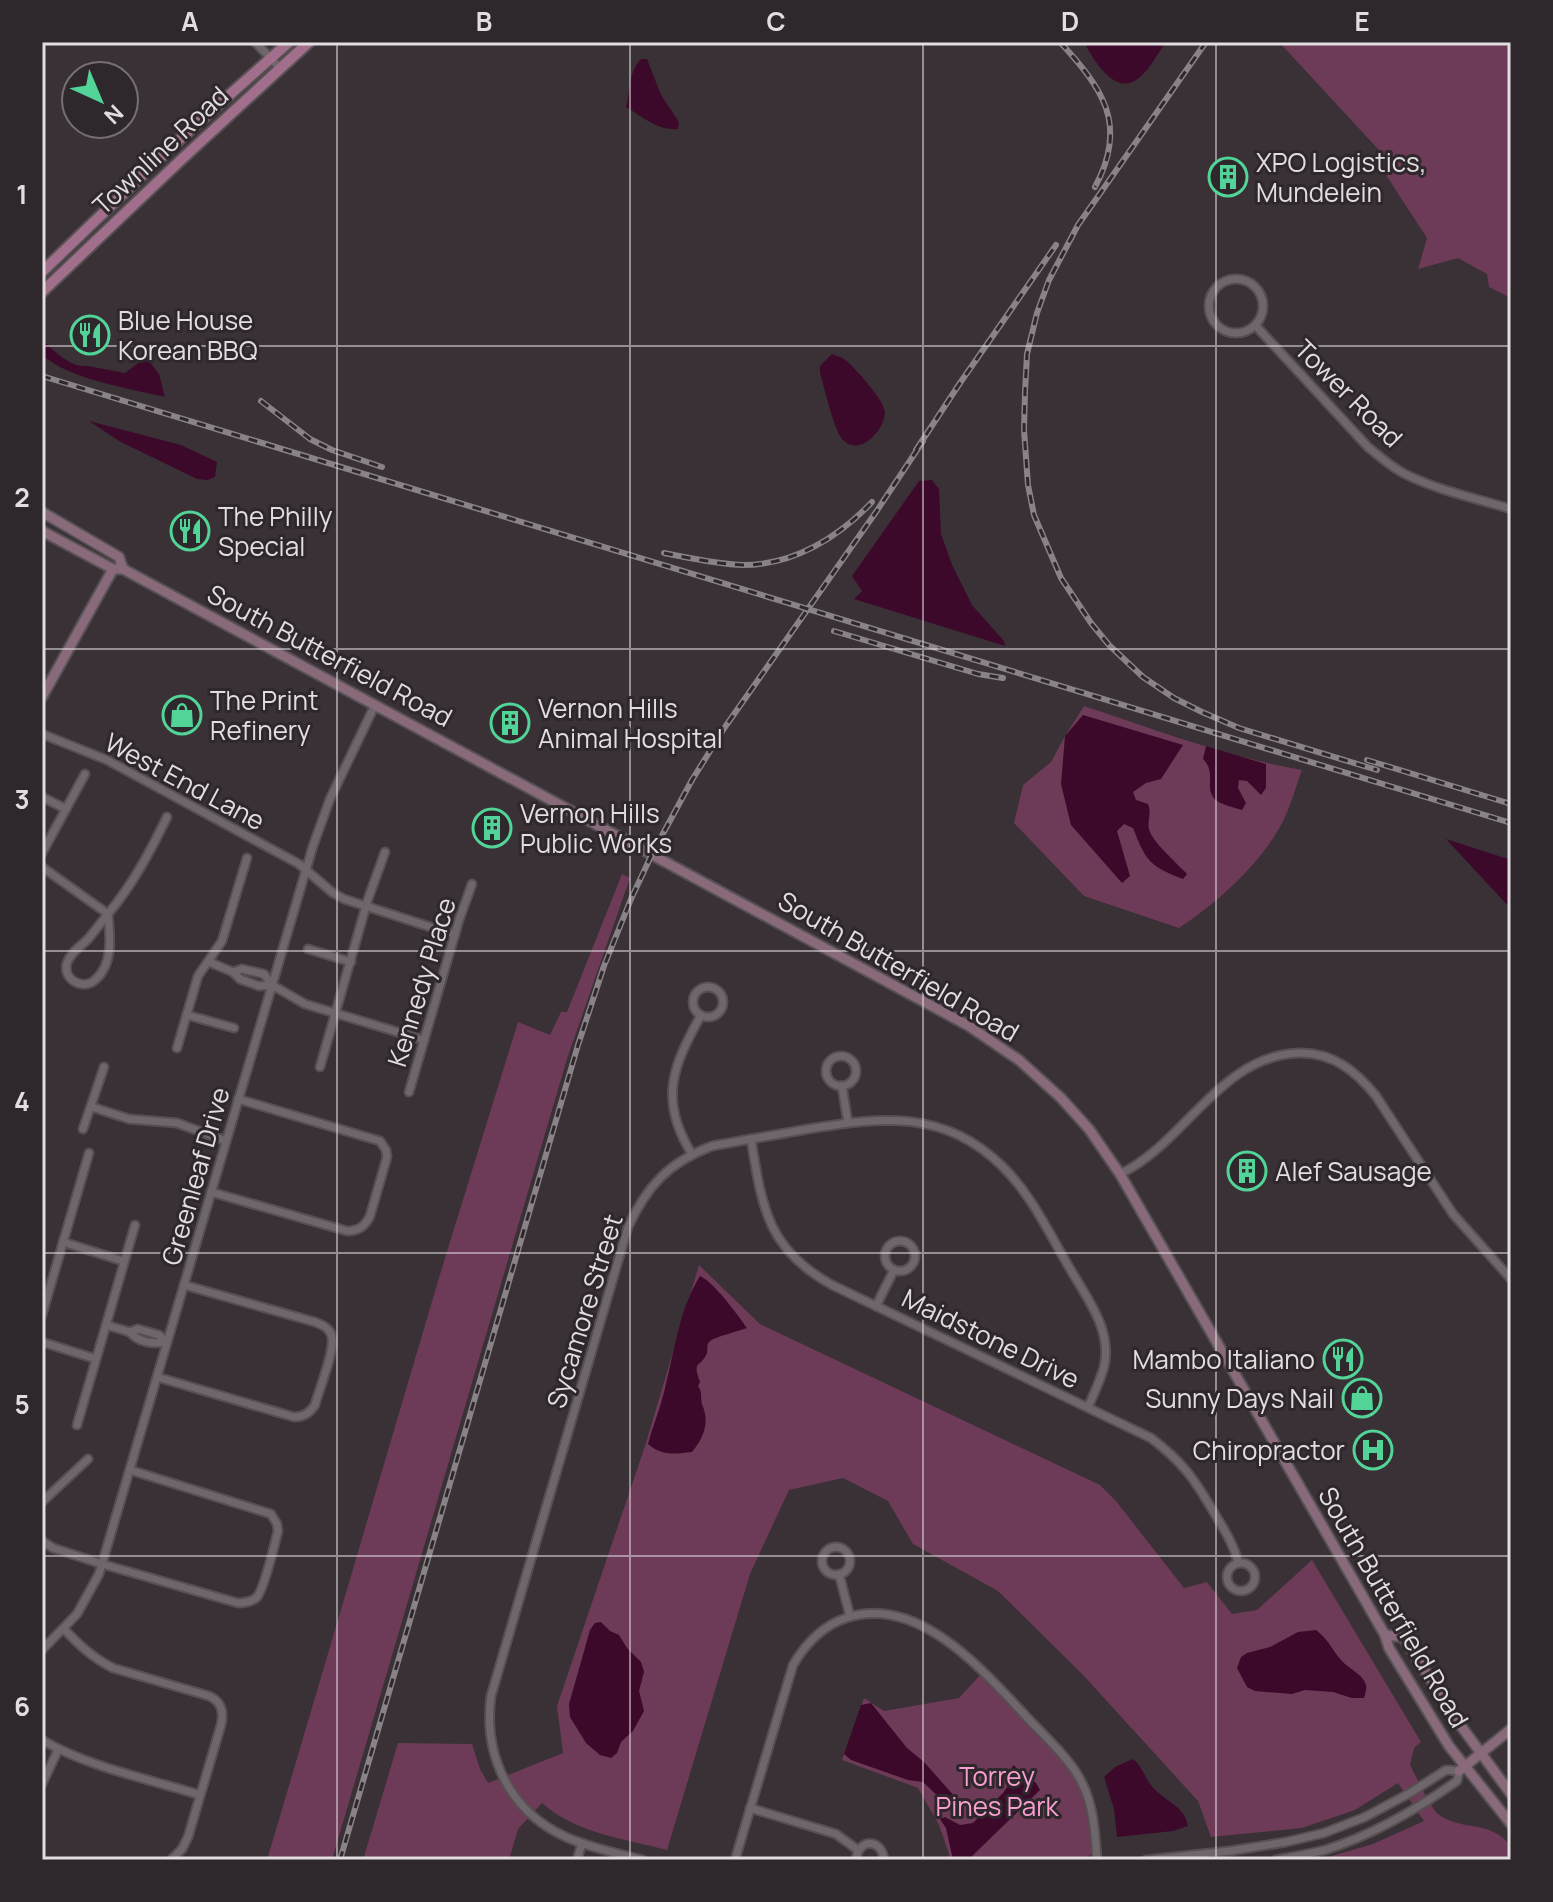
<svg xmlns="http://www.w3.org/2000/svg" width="1553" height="1902" font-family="Manrope,sans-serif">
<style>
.green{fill:#6d3a57}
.water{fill:#3d092b}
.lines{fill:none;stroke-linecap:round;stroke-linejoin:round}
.street-casing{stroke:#565053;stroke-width:11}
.secondary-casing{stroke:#565053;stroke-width:13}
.primary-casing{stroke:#565053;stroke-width:14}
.street{stroke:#6f666b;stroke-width:7}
.secondary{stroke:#886a7b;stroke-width:9}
.primary{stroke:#a16f8b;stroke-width:10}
.rail-casing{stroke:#898286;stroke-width:6}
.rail{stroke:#2e272b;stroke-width:3;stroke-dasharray:9;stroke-linecap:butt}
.grid{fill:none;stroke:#e2dde0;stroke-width:2;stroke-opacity:0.55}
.labels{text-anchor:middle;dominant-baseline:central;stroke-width:6;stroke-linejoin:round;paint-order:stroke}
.street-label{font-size:26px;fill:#e2dde0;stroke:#2e272b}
.poi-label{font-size:26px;fill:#e2dde0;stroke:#2e272b;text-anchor:start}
.park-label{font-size:26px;fill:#f69fd0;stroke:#2e272b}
.neatline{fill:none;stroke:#e2dde0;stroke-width:3}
.grid-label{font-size:26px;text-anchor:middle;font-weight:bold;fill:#e2dde0}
</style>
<rect width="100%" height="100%" fill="#393135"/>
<g class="green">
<polygon points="1279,42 1511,42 1511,298 1489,287 1487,274 1458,258 1418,269 1427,238 1386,175 1390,162"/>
<path d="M1084,706C1156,730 1227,757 1302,770C1296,786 1292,802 1285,817C1265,860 1219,902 1179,928L1084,896L1014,823L1023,785L1051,762L1065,736Z"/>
<polygon points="622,874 630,878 567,1059 332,1860 267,1860 441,1271 518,1022 550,1035 561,1012 567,1012"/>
<path d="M699,1265L760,1324L1100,1485L1116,1501L1184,1588L1207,1582L1232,1614L1257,1610L1312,1560L1421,1742L1414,1748L1410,1765C1416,1776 1429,1806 1438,1814C1462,1832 1490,1819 1511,1846V1860H1318L1373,1844L1424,1821L1398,1783L1355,1810L1302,1828L1211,1837L1198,1801L1083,1675L998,1591L913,1544L888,1501L843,1478L789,1490L750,1574L667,1850C625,1839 575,1833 542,1803L518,1829L509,1860H363L398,1743L472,1744L480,1769L488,1783L563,1753L557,1706L645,1446Z"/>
<polygon points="981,1674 1066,1765 1077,1782 1082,1794 1091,1832 1092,1853 1085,1860 951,1860 939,1825 918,1788 842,1760 864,1698 884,1711 959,1698"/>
</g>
<g class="water">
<path d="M1084,42H1166C1158,53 1150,69 1139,78C1115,98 1093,59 1084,42Z"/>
<path d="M641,59H647L661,95L679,122L678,129C658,131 643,117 626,107C631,90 628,72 641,59Z"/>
<path d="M42,340C55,351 70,368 88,366L125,373L146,357L159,374L165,397C128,388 71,380 42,355Z"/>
<path d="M832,354C836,356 840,356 844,359C853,365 886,402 885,413C884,431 859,458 842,439C833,427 825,389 820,373V366Z"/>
<polygon points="89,421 181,445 217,462 215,477 208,480 197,479 119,441"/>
<polygon points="932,480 939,489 941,534 953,567 972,605 1004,641 1005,646 854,599 862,591 852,576 919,481"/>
<path d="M1083,715L1183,745L1161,779L1146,783L1133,792L1136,800L1148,804C1152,814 1147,820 1149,829C1152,842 1177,863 1187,874L1183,879C1149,866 1146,861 1133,828L1124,824L1117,831L1130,876L1122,883L1071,825L1061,784L1065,736Z"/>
<path d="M1206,746L1266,764V788L1261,795L1247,781L1239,780L1238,788L1246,803L1242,810C1235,808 1223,805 1217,801C1202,789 1218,774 1203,759Z"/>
<polygon points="1446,839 1511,860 1511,909"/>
<path d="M700,1276C714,1282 737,1314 747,1328C741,1330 713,1338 710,1341C706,1345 708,1348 707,1353C700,1369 692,1359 700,1382L698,1386C703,1393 700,1396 702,1404C702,1406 704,1408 704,1410C709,1426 702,1440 692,1452C674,1454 662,1456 648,1444C652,1428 659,1412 663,1396C674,1356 678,1311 700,1276Z"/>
<polygon points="601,1622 610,1631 619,1635 627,1648 641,1662 644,1672 639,1691 644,1711 633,1731 621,1742 617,1753 611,1758 600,1755 586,1743 570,1717 569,1704 590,1630 595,1623"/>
<path d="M1316,1630C1329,1640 1332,1650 1342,1661C1349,1669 1363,1674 1366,1685C1367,1688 1365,1695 1364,1698H1352L1333,1692L1305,1690L1292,1694L1255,1691L1247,1687L1237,1668L1241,1657L1247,1653L1270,1647L1298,1632Z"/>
<polygon points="871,1703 907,1748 924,1762 956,1798 959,1805 954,1808 944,1802 923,1782 908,1780 851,1760 844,1754 861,1705"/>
<path d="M1133,1759C1142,1766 1144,1776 1151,1785C1163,1801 1185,1805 1188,1826L1173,1831L1117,1837L1114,1809L1104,1777L1115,1767Z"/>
<polygon points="1013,1765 1036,1783 1040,1790 968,1860 953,1860 946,1828 940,1819 945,1817 960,1825 973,1823 1003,1793 1010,1783 1010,1774"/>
</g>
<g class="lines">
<g class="street-casing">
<g id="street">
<polyline points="255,42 280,68"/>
<circle cx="1236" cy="306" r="27"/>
<path d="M1256,326L1368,447C1379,456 1390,466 1403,473C1436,490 1475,498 1511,509"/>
<polyline points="42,734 107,760 299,864 333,893 344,899 455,935"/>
<polyline points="42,797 66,809"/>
<polyline points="42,853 85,774"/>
<path d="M42,867L108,914C133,884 150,852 167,817"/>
<path d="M108,914C110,935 114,964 95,980C83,991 62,979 67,963C70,953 81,946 88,939C95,931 101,922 108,914Z"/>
<polyline points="308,949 351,962"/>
<polyline points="209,962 233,972 240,979 259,986 272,985"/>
<polyline points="233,972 242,969 264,974 272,985 305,1004 424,1040"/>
<circle cx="708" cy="1002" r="15"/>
<polyline points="187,1015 234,1028"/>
<polyline points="177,1048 198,976 222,941 247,858"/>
<circle cx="841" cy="1071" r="15"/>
<polyline points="320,1067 368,899 385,852"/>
<polyline points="842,1086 848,1123"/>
<polyline points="409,1092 459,920 472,884"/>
<polyline points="92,1107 129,1119 177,1123 226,1141"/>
<polyline points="83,1129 104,1067"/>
<path d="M751,1139C762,1207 767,1249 832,1285L1151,1438C1184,1463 1195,1480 1216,1516C1225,1531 1234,1545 1238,1562"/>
<path d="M692,1154C658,1100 673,1066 701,1015"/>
<path d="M1120,1174C1185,1143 1221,1055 1299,1053C1332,1052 1356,1071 1376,1096L1453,1214L1511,1279"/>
<path d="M211,1192L347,1231C359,1231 365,1226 370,1216L387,1157L386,1150L380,1141L238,1099"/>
<circle cx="900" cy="1256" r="15"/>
<polyline points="63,1242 123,1261"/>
<polyline points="876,1306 894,1270"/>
<polyline points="42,1315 89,1153"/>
<polyline points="106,1325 130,1332"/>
<path d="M138,1329L159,1335L166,1342C153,1344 139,1343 130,1332Z"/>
<polyline points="42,1342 96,1359"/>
<path d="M157,1377L294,1417C304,1417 310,1413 315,1405C319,1389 337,1347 331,1334C328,1327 322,1325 315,1322L184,1285"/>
<polyline points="77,1425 135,1225"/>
<polyline points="42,1502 88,1459"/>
<path d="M42,1541L53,1548L102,1564L238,1603C245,1603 252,1602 257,1597C265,1587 274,1546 278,1531L277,1524L271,1514L130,1470"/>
<circle cx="836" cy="1561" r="14"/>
<circle cx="1241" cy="1577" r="14"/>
<polyline points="839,1574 850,1616"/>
<path d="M64,1629C79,1645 93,1658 113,1668L209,1696C222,1702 224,1712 221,1725L188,1837L182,1849L171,1860"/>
<polyline points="42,1650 77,1614 99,1574 313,846 330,799 375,705"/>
<path d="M42,1740C88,1767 149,1779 200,1795"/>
<polyline points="42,1784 58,1750"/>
<polyline points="750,1808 836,1834 858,1850"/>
<polyline points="577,1860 582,1843"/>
<path d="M643,1860C617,1853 590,1848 566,1837C510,1812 483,1756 491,1696L628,1227C647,1186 669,1162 712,1146C744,1140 776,1135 808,1129C881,1117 944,1109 1002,1166C1031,1194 1049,1233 1069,1267C1086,1297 1113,1330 1104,1367C1100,1381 1094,1394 1088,1407"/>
<path d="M735,1860L793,1665C806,1643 822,1626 846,1618C916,1594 981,1668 1023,1713C1042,1734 1070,1758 1082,1783C1094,1807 1095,1834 1097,1860"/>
<path d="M856,1860C858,1838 882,1838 884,1860"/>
<path d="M1146,1860L1230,1851L1286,1842L1324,1833L1365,1817L1410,1793L1446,1770L1459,1771L1457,1781C1416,1810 1373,1835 1325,1850C1309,1854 1292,1857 1276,1860"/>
</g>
</g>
<g class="secondary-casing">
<g id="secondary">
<polyline points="42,512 119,557 123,569"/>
<polyline points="42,531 113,569 123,569 969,1026 1019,1060 1061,1098 1089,1129 1120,1174 1385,1635 1389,1648 1449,1746 1511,1824"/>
<polyline points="42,697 113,569"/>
<polyline points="1385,1635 1403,1637 1461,1726 1511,1794"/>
<polyline points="1459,1771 1511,1729"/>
</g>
</g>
<g class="primary-casing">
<g id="primary">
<polyline points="42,272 181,138 289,42"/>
<polyline points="42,292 183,158 309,42"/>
</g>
</g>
<use href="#street" class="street"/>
<use href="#secondary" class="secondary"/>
<use href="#primary" class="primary"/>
<g class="rail-casing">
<g id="rail">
<path d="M1060,42C1102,88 1129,124 1095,187"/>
<polyline points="1206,42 1078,225 1049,280 1037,313 1027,354 1025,392 1024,430 1028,485 1034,515 1061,578 1091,623 1109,645 1143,677 1174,698 1202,712 1239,728 1377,770"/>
<polyline points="42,376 1511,823"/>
<polyline points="261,401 310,439 332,450 382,467"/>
<polyline points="916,450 960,383 1056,245"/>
<path d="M664,553C690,558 716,564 743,565C794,565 839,537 872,502"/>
<polyline points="834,631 978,674 1003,678"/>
<polyline points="1367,760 1511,804"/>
<polyline points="340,1860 578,1045 604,966 631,899 652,854 692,780 725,727 876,512 923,441"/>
</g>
</g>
<use href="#rail" class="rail"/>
</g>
<path class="grid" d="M337,42V1860M630,42V1860M923,42V1860M1216,42V1860M42,346H1511M42,649H1511M42,951H1511M42,1253H1511M42,1556H1511"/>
<defs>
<g id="building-ring" transform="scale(2)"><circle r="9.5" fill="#2e272b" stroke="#52d397" stroke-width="1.5"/><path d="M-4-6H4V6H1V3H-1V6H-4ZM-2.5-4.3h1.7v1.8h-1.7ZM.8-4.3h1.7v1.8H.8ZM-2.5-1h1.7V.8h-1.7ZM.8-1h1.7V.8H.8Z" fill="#52d397"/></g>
<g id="restaurant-ring" transform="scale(2)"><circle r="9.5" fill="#2e272b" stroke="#52d397" stroke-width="1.5"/><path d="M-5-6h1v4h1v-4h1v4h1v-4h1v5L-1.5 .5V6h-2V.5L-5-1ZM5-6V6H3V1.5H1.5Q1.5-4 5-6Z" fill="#52d397"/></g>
<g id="shop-ring" transform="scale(2)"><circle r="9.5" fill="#2e272b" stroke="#52d397" stroke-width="1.5"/><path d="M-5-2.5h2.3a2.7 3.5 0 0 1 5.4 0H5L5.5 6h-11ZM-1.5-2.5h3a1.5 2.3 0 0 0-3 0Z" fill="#52d397"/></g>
<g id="hospital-ring" transform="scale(2)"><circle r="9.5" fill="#2e272b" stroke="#52d397" stroke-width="1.5"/><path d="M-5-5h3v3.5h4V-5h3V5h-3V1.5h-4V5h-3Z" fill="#52d397"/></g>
</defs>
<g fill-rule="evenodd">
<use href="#building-ring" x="1228" y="177"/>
<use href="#restaurant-ring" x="90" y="335"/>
<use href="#restaurant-ring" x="190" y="531"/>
<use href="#shop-ring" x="182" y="715"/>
<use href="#building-ring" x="510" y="723"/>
<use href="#building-ring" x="492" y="828"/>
<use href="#building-ring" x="1247" y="1171"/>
<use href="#restaurant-ring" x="1343" y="1359"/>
<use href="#shop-ring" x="1362" y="1398"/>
<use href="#hospital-ring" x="1373" y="1450"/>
</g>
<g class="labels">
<g class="street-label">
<text transform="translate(160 150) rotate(-43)">Townline Road</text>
<text transform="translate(1349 393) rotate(45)">Tower Road</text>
<text transform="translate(330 655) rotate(28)">South Butterfield Road</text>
<text transform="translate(185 781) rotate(28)">West End Lane</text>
<text transform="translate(899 966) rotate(30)">South Butterfield Road</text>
<text transform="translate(421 982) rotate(-73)">Kennedy Place</text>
<text transform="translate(195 1176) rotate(-74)">Greenleaf Drive</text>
<text transform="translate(584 1311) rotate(-73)">Sycamore Street</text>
<text transform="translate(991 1338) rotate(26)">Maidstone Drive</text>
<text transform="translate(1394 1607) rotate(60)">South Butterfield Road</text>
</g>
<g class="poi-label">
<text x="1256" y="162">XPO Logistics,<tspan x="1256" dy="30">Mundelein</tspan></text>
<text x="118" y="320">Blue House<tspan x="118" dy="30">Korean BBQ</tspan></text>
<text x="218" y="516">The Philly<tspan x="218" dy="30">Special</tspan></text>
<text x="210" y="700">The Print<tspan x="210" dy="30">Refinery</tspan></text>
<text x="538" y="708">Vernon Hills<tspan x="538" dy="30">Animal Hospital</tspan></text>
<text x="520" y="813">Vernon Hills<tspan x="520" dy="30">Public Works</tspan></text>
<text x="1275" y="1171">Alef Sausage</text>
<text x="1315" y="1359" text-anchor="end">Mambo Italiano</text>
<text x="1334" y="1398" text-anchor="end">Sunny Days Nail</text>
<text x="1345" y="1450" text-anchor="end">Chiropractor</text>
</g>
<g class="park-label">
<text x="997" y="1776">Torrey<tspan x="997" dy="30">Pines Park</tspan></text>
</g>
</g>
<rect width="1553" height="1902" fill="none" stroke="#2e272b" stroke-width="88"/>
<g transform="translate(100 100) rotate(136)"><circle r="38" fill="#2e272b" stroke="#767073" stroke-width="2"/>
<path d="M0-6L14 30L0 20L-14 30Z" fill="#52d397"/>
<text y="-12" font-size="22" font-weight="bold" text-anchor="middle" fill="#e2dde0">N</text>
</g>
<rect x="44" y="44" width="1465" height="1814" class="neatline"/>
<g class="grid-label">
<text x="190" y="31">A</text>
<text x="484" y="31">B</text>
<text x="776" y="31">C</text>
<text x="1070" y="31">D</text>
<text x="1362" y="31">E</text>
<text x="22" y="204">1</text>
<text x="22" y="507">2</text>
<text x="22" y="809">3</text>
<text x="22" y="1111">4</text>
<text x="22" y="1414">5</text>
<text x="22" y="1716">6</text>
</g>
</svg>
